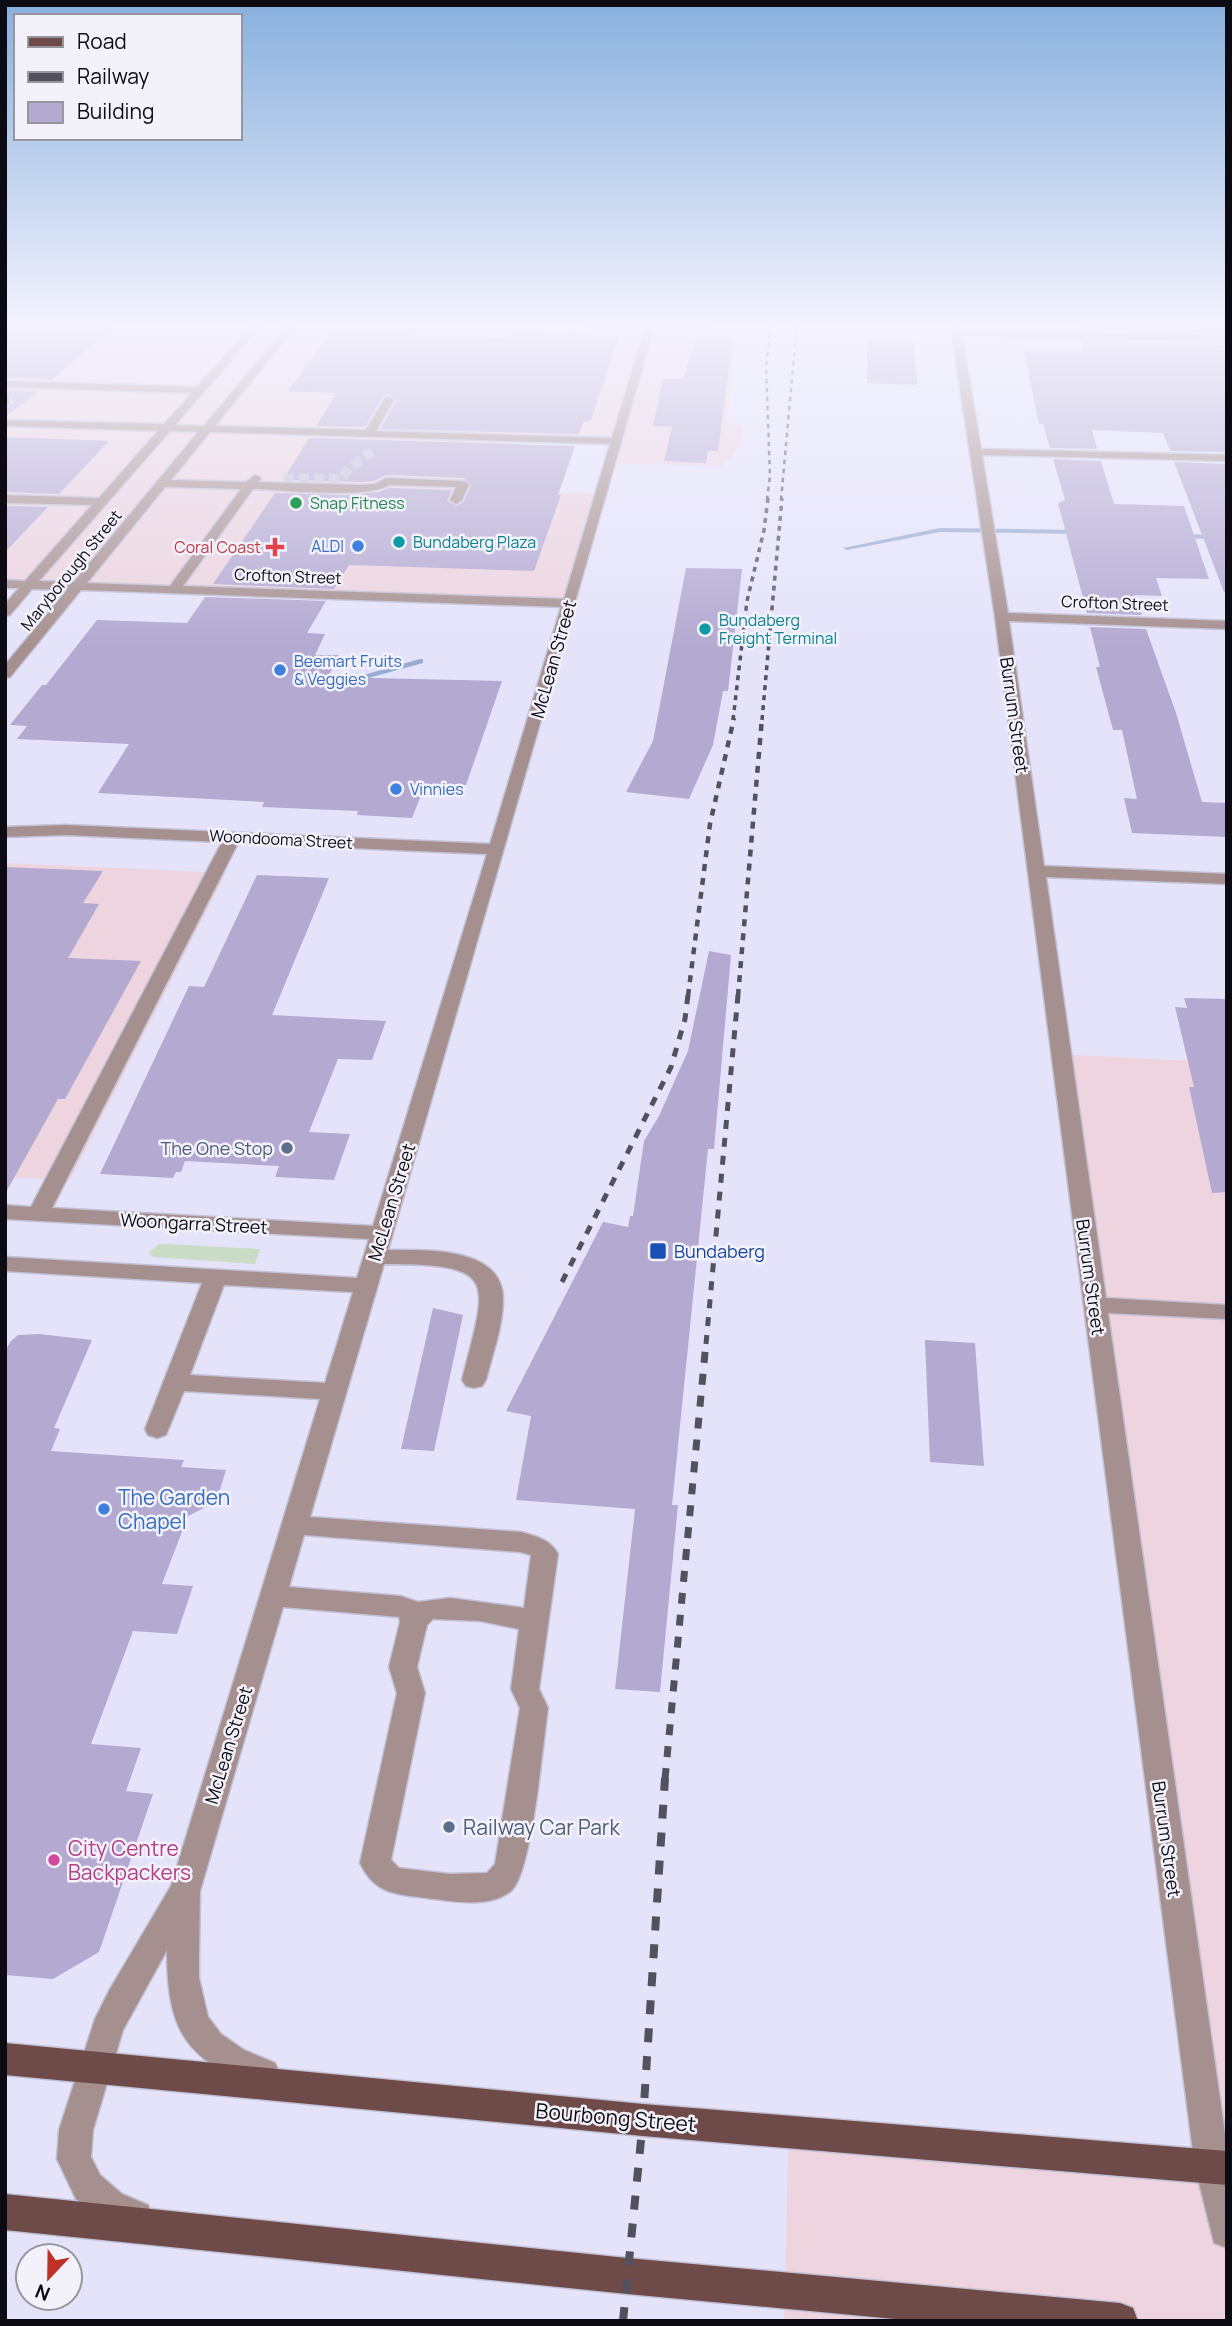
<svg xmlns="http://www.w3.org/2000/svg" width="1232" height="2326" font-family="Manrope,sans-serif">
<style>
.commercial{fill:#edd4de}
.green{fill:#cadcc5}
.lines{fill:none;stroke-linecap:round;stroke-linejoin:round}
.stream{fill:#98abd0;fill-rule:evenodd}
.building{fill:#b3a9d1}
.minor-tunnel{stroke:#c4c3d7;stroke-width:10;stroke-dasharray:10 5;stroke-linecap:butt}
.minor-casing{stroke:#c2c0d5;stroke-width:3}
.major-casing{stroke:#c2c0d5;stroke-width:3}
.minor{fill:#a6908f;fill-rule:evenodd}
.major{fill:#6e4a49;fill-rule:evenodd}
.rail-far5{stroke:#53515e;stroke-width:2.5;stroke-dasharray:4.5 4.5;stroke-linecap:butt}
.rail-far4{stroke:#53515e;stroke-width:3.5;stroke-dasharray:5 5;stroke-linecap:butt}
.rail-far3{stroke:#53515e;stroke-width:4.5;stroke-dasharray:7 7;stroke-linecap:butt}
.rail-far2{stroke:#53515e;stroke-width:5;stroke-dasharray:9 9;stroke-linecap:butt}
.rail-far1{stroke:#53515e;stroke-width:7;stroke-dasharray:11 11;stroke-linecap:butt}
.rail{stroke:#53515e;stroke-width:8;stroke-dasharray:14 14;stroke-linecap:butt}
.leisure-dot{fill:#2e9e5b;stroke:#f3f2fb;stroke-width:2.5}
.culture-dot{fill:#0f9aa8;stroke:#f3f2fb;stroke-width:2.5}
.shop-dot{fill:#3f7fe0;stroke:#f3f2fb;stroke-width:2.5}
.health-dot{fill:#e0444e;stroke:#f3f2fb;stroke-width:2.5}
.service-dot{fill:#5c6f8a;stroke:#f3f2fb;stroke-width:2.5}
.transit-dot{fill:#1a4fb4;stroke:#f3f2fb;stroke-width:2.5}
.hotel-dot{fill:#d1479c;stroke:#f3f2fb;stroke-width:2.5}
.labels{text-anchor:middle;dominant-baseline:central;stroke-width:5;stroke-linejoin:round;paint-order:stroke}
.far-leisure-label{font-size:16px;fill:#27864d;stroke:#f3f2fb;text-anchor:start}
.far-culture-label{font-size:16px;fill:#0d838f;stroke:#f3f2fb;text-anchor:start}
.far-shop-label{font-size:16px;fill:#366cbe;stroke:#f3f2fb;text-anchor:start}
.far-health-label{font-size:16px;fill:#be3a42;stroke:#f3f2fb;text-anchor:end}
.far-street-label{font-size:16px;fill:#0c0b13;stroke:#f3f2fb}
.street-label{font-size:18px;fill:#0c0b13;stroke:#f3f2fb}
.service-label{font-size:18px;fill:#4e5e75;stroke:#f3f2fb;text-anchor:end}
.transit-label{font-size:18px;fill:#164399;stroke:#f3f2fb;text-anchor:start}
.near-shop-label{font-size:21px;fill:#366cbe;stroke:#f3f2fb;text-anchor:start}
.near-service-label{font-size:21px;fill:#4e5e75;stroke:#f3f2fb;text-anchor:start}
.near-hotel-label{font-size:21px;fill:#b23c85;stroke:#f3f2fb;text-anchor:start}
.near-street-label{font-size:21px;fill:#0c0b13;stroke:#f3f2fb}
</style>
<rect width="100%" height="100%" fill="#e5e3fa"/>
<g class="commercial">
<polygon points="5,323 489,323 463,372 546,375 567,323 652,325 741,323 726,423 741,425 741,443 733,455 721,466 609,463 615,442 519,439 497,491 600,494 567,602 5,582"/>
<polygon points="5,863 226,873 70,1180 5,1177"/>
<polygon points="1058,1054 1227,1063 1227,2321 784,2321 789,2123 1202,2158"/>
</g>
<polygon class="green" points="159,1244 165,1244 260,1249 255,1264 153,1257 149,1252"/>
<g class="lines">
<g class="stream">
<polygon points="940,528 1079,530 1083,532 1079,534 940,532 847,550 843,548"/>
<polygon points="1175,534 1219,535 1223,537 1219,539 1178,538 1175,538"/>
<polygon points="420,659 423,659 423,663 343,685 339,682"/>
</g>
</g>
<g class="building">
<polygon points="5,323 117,323 52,380 5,378"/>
<polygon points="1083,323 1227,323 1227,333 1082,330"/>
<polygon points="334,329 414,330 410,336 509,338 511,333 619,336 591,420 583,422 579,434 380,429 396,401 388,394 383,397 365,427 316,426 337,393 288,391"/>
<polygon points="696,338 733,338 718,451 708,451 706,463 664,461 672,427 653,426 663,379 683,379"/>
<polygon points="867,341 914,342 917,385 867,383"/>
<polygon points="1082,341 1227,345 1227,452 1170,451 1163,433 1092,430 1097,449 1050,448 1043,424 1039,424 1024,351 1082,351"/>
<polygon points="5,390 39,391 5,417 5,409 13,404 12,398 5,395"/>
<polygon points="5,437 109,441 59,494 5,492"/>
<polygon points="309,438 575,446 558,495 561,495 534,571 349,565 334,589 213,584 275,493 345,495 379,492 389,488 452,490 447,501 457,506 464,501 471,485 463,478 386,475 374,481 362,482 283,480"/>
<polygon points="1053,459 1101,461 1114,504 1184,506 1209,579 1156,578 1162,596 1135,595 1142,615 1087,613 1058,503 1065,500"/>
<polygon points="1174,462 1227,464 1227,591 1224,592"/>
<polygon points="5,506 48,507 5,552"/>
<polygon points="686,568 742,569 728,691 723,691 713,745 689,799 626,792 653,741"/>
<polygon points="205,597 326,601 307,633 325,634 315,655 339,655 328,677 502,681 466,785 445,784 422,793 412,818 357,815 358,811 262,807 264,802 98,793 129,744 17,739 27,726 10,725 42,685 46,685 97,620 187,623"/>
<polygon points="1090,627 1146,629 1176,713 1202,802 1227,803 1227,837 1132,833 1124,798 1137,799 1122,730 1113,730 1096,667 1100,667"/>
<polygon points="5,867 103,871 83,903 99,904 68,958 141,961 65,1099 58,1099 5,1194"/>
<polygon points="257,875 329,878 272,1015 386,1021 372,1060 338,1059 309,1132 350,1134 334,1180 275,1177 279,1166 185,1161 181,1172 176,1172 173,1178 100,1174 189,986 204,987"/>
<polygon points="709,951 731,955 714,1149 708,1149 672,1505 678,1505 660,1692 615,1689 635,1509 516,1500 531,1416 506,1411 603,1222 628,1227 630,1216 633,1216 644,1141 659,1116 688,1051"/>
<polygon points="1184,998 1227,999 1227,1192 1212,1193 1189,1087 1194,1087 1175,1007 1187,1008"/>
<polygon points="433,1308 463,1315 434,1451 401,1449"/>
<polygon points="39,1334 92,1340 54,1428 60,1429 51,1451 184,1460 181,1467 226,1470 216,1502 188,1516 162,1584 193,1586 177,1634 133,1631 91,1744 141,1748 126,1791 153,1794 99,1952 53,1979 5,1975 5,1351 11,1341 18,1335"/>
<polygon points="925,1340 975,1343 984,1466 930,1462"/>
</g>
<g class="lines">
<polyline class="minor-tunnel" points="284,478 341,479 349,468 372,451"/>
<g class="minor-casing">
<g id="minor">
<path d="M254,323H264L175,425L204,426L289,323H299L215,426L366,430L385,398L389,397L394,400L376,431L612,438L645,327L586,326L581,323H703L707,326L702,329L654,328L388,1250C425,1250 504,1246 503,1300C503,1327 492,1355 486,1380L482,1386L474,1388L466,1386L462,1380C487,1280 501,1264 384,1264L310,1517L521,1532C537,1537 550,1539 558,1554L539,1689L548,1708C543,1741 532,1874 511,1891C489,1909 452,1901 426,1898C395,1894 375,1894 360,1863L397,1693L389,1667L400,1622L399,1617L283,1607L200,1891L199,1951V1978L208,2017L221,2034L244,2050L275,2063L280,2074L275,2085L263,2090C187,2060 167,2034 167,1950L123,2030L93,2130L91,2157L100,2175L122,2194L148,2205L153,2217L148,2229L135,2235L98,2218L76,2199L57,2159L59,2130L95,2019L110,1989L171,1886L320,1399L184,1391L166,1435L157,1438L148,1435L145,1429L202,1283L5,1271V1257L357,1278L369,1239L5,1219V1205L31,1207L222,842L66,835L5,837V827L66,825L490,844L561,607L81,590L10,677L5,678V665L67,590L32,589L10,615L5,616V604L19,588H5V580L25,581L92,505L5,503V495L99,498L158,431L5,426V420L164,424L192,393L5,387V381L197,387ZM170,431L198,432L74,582L39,581ZM210,432L610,444L564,599L183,586L253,489C281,490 369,499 389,485L456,487L450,500L456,504L462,500L469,484L463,481L386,478L375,484L362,485L258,482L261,478L255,475L246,482L171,480ZM165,487L241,489L170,586L87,583ZM238,843L487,854L373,1226L52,1208ZM224,1285L353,1292L325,1383L190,1375ZM304,1535L520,1552L531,1555L524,1608L450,1598L418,1602L400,1596L289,1587ZM433,1619L480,1621L519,1629L511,1689L520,1708L495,1864L487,1873L450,1874L399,1868L391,1860L425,1693L417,1667L427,1625Z"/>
<polygon points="950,323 960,323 961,329 1227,336 1227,342 962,335 981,449 1227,455 1227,461 982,455 1008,613 1227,621 1227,629 1009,621 1044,866 1227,874 1227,884 1046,877 1106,1298 1227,1305 1227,1319 1108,1313 1227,2148 1227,2248 1214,2243 1195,2167 995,617"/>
<polygon points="5,397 9,398 10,404 5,407"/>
</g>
</g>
<g class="major-casing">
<g id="major">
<polygon points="5,2043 643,2104 1227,2151 1227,2185 643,2136 5,2075"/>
<polygon points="5,2194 627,2258 1120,2303 1133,2308 1138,2321 916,2321 627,2294 5,2230"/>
</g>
</g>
<use href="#minor" class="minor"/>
<use href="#major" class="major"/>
<g class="rail-far5">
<polyline points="767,500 770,476 766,366 771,327"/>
<polyline points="781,500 797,323"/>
</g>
<g class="rail-far4">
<polyline points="733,720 747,601 764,530 768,498"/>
<polyline points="762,720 782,498"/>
</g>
<g class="rail-far3">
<polyline points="688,996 710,824 734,718"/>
<polyline points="738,996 762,718"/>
</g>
<g class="rail-far2">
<polyline points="562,1282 671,1067 685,1019 688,995"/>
<polyline points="706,1344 738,995"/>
</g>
<polyline class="rail-far1" points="665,1779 706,1342"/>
<polyline class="rail" points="623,2321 643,2120 665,1778"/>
</g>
<linearGradient id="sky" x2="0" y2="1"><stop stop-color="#88b0de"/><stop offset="0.5" stop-color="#f3f2fd"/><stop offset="1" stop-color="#f3f2fd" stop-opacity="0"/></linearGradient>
<rect width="1232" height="649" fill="url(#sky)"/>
<circle class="leisure-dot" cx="296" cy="503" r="7"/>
<g class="culture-dot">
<circle cx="399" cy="542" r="7"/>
<circle cx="705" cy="629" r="7"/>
</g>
<g class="shop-dot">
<circle cx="358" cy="546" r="7"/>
<circle cx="280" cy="670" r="7"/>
<circle cx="396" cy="789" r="7"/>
<circle cx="104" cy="1509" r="7"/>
</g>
<path class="health-dot" d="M271.5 536.5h7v7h7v7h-7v7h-7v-7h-7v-7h7z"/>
<g class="service-dot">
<circle cx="287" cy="1148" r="7"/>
<circle cx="449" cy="1827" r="7"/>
</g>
<rect class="transit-dot" x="649" y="1242" width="18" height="18" rx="3.5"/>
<circle class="hotel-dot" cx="54" cy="1860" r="7"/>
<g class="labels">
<g class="far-leisure-label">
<text x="310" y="503">Snap Fitness</text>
</g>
<g class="far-culture-label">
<text x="413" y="542">Bundaberg Plaza</text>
<text x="719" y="620">Bundaberg<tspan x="719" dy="18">Freight Terminal</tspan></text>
</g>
<g class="far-shop-label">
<text x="344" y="546" text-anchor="end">ALDI</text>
<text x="294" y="661">Beemart Fruits<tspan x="294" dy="18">&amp; Veggies</tspan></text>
<text x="410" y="789">Vinnies</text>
</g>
<g class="far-health-label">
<text x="261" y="547">Coral Coast</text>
</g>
<g class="far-street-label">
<text transform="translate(71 570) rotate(-51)">Maryborough Street</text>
<text transform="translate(288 576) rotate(2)">Crofton Street</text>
<text transform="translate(1115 603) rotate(2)">Crofton Street</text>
<text transform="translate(281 839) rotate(3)">Woondooma Street</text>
</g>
<g class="street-label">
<text transform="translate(553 659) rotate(-74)">McLean Street</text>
<text transform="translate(1015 715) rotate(82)">Burrum Street</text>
<text transform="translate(391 1202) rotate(-73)">McLean Street</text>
<text transform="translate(194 1223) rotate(3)">Woongarra Street</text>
<text transform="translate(1091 1277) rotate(82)">Burrum Street</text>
<text transform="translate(228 1745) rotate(-73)">McLean Street</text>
<text transform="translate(1167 1839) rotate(82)">Burrum Street</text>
</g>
<g class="service-label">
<text x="273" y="1148">The One Stop</text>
</g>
<g class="transit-label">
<text x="674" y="1251">Bundaberg</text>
</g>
<g class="near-shop-label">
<text x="118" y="1497">The Garden<tspan x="118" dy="24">Chapel</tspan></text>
</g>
<g class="near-service-label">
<text x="463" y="1827">Railway Car Park</text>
</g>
<g class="near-hotel-label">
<text x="68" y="1848">City Centre<tspan x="68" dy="24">Backpackers</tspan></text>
</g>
<g class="near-street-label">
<text transform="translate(616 2117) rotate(5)">Bourbong Street</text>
</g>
</g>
<rect width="1232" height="2326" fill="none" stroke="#0c0b13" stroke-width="14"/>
<rect x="14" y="14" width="228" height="126" fill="#f3f2fb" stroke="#97969e" stroke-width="2"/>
<rect x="28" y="37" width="35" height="10" fill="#6e4a49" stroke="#97969e" stroke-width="2"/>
<text x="77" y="49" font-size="21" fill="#0c0b13">Road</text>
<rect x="28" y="72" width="35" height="10" fill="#53515e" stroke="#97969e" stroke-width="2"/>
<text x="77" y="84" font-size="21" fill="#0c0b13">Railway</text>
<rect x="28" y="102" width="35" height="21" fill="#b3a9d1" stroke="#97969e" stroke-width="2"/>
<text x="77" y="119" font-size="21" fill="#0c0b13">Building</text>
<g transform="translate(49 2277) rotate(202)"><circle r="33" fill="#f3f2fb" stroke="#97969e" stroke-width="2"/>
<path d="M0-5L12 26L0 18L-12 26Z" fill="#be3127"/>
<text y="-10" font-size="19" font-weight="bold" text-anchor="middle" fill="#0c0b13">N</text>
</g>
</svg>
